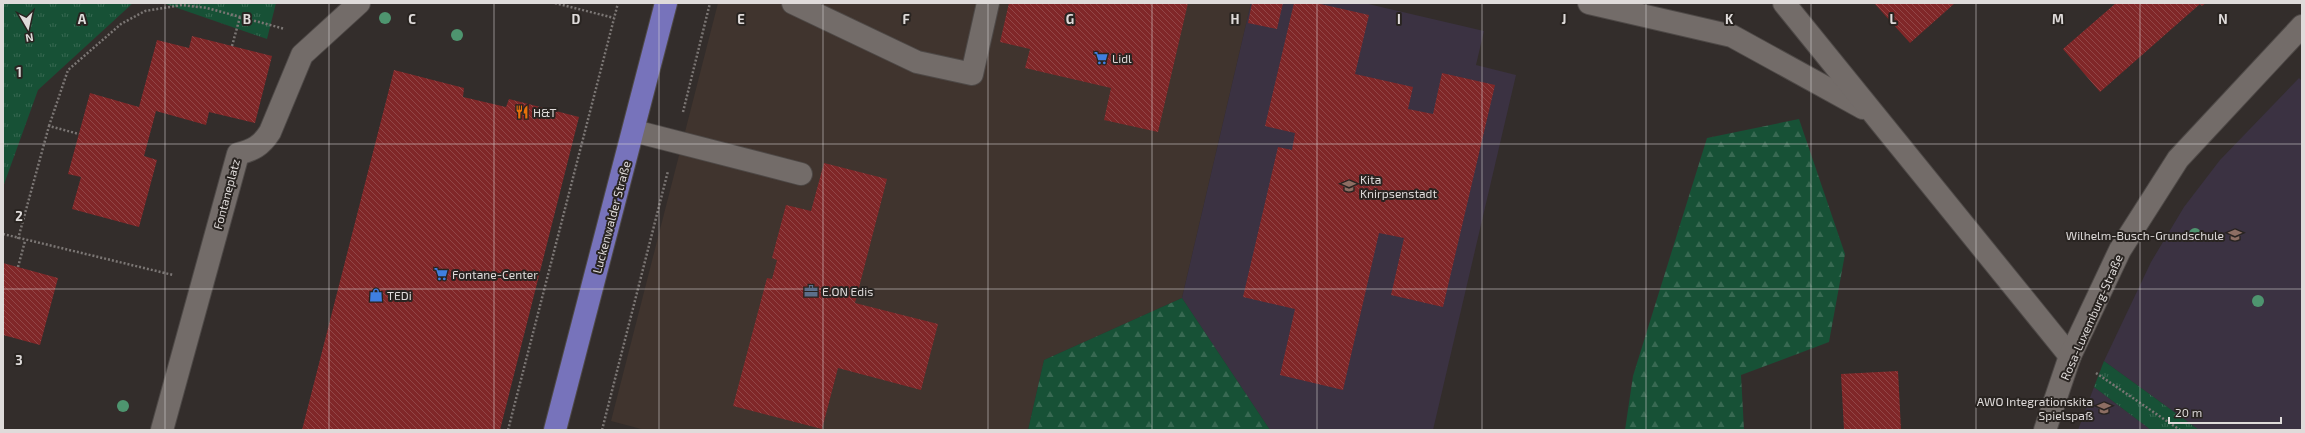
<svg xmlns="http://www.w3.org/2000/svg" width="2305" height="433" font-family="'Exo 2',sans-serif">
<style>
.built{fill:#40342e}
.education{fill:#3b3242}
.grass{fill:url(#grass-tufts)}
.forest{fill:url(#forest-firs)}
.building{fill:url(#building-back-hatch)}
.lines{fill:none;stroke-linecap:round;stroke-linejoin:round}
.minor-casing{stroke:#4e4947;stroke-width:24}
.major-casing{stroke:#4e4947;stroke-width:24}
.path{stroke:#7b7674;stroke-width:2.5;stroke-dasharray:2 2;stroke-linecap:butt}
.minor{stroke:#736c69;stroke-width:22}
.major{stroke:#7773bb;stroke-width:22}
.tree{fill:#4e956f}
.grid{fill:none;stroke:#dfdbda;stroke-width:1;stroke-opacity:0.55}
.labels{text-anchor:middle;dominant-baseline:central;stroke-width:4;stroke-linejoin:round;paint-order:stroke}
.poi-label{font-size:12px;fill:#dfdbda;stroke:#292421;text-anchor:start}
.street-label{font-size:12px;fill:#dfdbda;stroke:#292421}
.grid-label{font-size:13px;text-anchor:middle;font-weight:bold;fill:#dfdbda;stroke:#292421;stroke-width:4;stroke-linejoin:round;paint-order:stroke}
</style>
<defs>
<pattern id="grass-tufts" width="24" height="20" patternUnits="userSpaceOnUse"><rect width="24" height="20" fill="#175136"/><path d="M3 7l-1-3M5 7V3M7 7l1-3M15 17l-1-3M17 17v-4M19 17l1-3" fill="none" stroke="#386952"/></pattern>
<pattern id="forest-firs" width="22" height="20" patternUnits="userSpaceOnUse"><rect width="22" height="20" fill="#175136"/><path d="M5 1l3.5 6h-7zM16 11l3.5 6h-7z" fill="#386952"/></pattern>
<pattern id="building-back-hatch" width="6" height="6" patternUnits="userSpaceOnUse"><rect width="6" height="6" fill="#802728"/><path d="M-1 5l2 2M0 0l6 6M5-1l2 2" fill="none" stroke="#924647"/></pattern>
</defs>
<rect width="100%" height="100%" fill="#332d2b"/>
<polygon class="built" points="718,3 1251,3 1182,298 1044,360 1028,430 645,430 611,421"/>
<g class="education">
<polygon points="1251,3 1364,3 1484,31 1476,65 1516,75 1433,430 1270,430 1182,298"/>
<polygon points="2299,78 2302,81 2302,430 2199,430 2104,361 2151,262 2184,207 2220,160"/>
<polygon points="2094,387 2151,430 2078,430"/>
</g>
<g class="grass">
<polygon points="3,3 133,3 38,90 3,187"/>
<polygon points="163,3 276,3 267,39"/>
<polygon points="2104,361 2199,430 2151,430 2094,387"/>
</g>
<g class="forest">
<polygon points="1799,119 1845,254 1829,342 1741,375 1744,430 1625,430 1633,376 1707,138"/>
<polygon points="1182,298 1270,430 1028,430 1044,360"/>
</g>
<g class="building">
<polygon points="1009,3 1188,3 1158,132 1104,120 1111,88 1025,68 1030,49 1000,42"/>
<polygon points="1252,3 1283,3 1277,29 1248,23"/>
<polygon points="1294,3 1316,3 1369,15 1355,74 1413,87 1408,109 1433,114 1442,73 1495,85 1443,307 1391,295 1404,238 1379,233 1343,390 1280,375 1295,309 1243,297 1278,147 1292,150 1295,133 1265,126"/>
<polygon points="1874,3 1955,3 1910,43"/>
<polygon points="2116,3 2206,3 2202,6 2200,4 2100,92 2063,49"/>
<polygon points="192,36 272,56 255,123 209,112 206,125 156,111 144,156 157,160 139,227 72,209 81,177 68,174 90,93 139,107 157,40 189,48"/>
<polygon points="394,70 464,88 463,97 506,107 509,99 579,117 500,430 302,430"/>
<polygon points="824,163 887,179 855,303 938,324 921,390 838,368 822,429 733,406 767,278 772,279 777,260 772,258 786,205 811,211"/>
<polygon points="3,263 58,278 40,345 3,335"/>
<polygon points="1898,371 1901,430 1844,430 1841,374"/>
</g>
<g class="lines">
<g class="minor-casing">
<g id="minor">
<polyline points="793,3 917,62 972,74 988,3"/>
<polyline points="1589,3 1732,36 1863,108"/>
<polyline points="1784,3 2070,356"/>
<polyline points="634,131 801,174"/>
<path d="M162,430L238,154C253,150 261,146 270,132L302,55L359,3"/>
<polyline points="2045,430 2070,356 2120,250 2178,159 2302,26"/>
</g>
</g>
<g class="major-casing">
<polyline id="major" points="555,430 666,3"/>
</g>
<g class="path">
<polyline points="555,3 614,18"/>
<polyline points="232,46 240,17"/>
<polyline points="683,112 710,3"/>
<polyline points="49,126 68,70 121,24 145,11 182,5 207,8 285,29"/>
<polyline points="3,234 173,275"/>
<polyline points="18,239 49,126 79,134"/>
<polyline points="18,267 25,241"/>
<polyline points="2096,373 2180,430"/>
<polyline points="508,430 618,3"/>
<polyline points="602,430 668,171"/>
</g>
<use href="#minor" class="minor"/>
<use href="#major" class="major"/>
</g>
<g class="tree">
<circle cx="385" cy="18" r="6"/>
<circle cx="457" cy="35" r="6"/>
<circle cx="2195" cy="234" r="6"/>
<circle cx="2258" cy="301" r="6"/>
<circle cx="123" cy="406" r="6"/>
</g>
<path class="grid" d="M165,3V430M329,3V430M494,3V430M659,3V430M823,3V430M988,3V430M1152,3V430M1317,3V430M1482,3V430M1646,3V430M1811,3V430M1976,3V430M2140,3V430M3,144H2302M3,289H2302"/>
<defs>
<g id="supermarket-bare" transform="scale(1.08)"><path d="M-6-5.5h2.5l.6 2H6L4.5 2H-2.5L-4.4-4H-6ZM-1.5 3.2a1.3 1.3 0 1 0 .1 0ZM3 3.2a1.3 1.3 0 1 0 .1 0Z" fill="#3f7fe0" stroke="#292421" stroke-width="2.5" paint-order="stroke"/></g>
<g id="restaurant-bare" transform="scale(1.08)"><path d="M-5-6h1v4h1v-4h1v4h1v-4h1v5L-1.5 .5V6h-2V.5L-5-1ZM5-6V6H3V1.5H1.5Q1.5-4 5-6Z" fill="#e8710a" stroke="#292421" stroke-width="2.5" paint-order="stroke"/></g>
<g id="school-bare" transform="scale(1.08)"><path d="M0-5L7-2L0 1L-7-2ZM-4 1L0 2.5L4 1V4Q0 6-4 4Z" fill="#8d6e63" stroke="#292421" stroke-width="2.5" paint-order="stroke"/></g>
<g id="office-bare" transform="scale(1.08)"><path d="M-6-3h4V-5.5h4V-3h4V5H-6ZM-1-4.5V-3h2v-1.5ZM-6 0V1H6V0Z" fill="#5c6f8a" stroke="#292421" stroke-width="2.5" paint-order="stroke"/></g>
<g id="shop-bare" transform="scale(1.08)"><path d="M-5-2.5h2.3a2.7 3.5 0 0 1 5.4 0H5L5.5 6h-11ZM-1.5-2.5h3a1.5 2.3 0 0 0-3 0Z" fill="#3f7fe0" stroke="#292421" stroke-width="2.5" paint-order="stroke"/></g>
</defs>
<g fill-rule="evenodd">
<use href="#supermarket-bare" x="1101" y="58"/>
<use href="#restaurant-bare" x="522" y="112"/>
<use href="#school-bare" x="1349" y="186"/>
<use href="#school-bare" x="2235" y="235"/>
<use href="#supermarket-bare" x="441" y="274"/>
<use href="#office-bare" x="811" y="291"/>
<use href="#shop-bare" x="376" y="295"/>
<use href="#school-bare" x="2104" y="408"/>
</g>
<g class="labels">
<g class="poi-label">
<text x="1112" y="58">Lidl</text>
<text x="533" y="112">H&amp;T</text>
<text x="1360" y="179">Kita<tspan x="1360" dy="14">Knirpsenstadt</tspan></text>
<text x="2224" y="235" text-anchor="end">Wilhelm-Busch-Grundschule</text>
<text x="452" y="274">Fontane-Center</text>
<text x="822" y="291">E.ON Edis</text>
<text x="387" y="295">TEDi</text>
<text x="2093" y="401" text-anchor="end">AWO Integrationskita<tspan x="2093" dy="14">Spielspaß</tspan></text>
</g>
<g class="street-label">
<text transform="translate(226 194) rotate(-75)">Fontaneplatz</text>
<text transform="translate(611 217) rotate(-75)">Luckenwalder Straße</text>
<text transform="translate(2091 317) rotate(-66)">Rosa-Luxemburg-Straße</text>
</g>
</g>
<g class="grid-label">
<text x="82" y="24">A</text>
<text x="247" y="24">B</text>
<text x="412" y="24">C</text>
<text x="576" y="24">D</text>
<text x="741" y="24">E</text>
<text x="906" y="24">F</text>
<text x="1070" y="24">G</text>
<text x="1235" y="24">H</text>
<text x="1399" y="24">I</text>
<text x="1564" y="24">J</text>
<text x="1729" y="24">K</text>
<text x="1893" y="24">L</text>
<text x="2058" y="24">M</text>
<text x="2223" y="24">N</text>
<text x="19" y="77">1</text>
<text x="19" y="221">2</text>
<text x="19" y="365">3</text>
</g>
<rect width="2305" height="433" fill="none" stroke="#dfdbda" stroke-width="8"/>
<g transform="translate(28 28) rotate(171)" stroke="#292421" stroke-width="3" paint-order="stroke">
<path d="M0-3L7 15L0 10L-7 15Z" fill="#dfdbda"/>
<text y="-6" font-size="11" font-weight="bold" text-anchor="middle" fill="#dfdbda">N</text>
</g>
<path d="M2169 417v6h112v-6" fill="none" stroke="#dfdbda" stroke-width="2"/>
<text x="2175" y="417" font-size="12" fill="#dfdbda" stroke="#292421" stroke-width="3" paint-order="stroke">20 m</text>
</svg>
